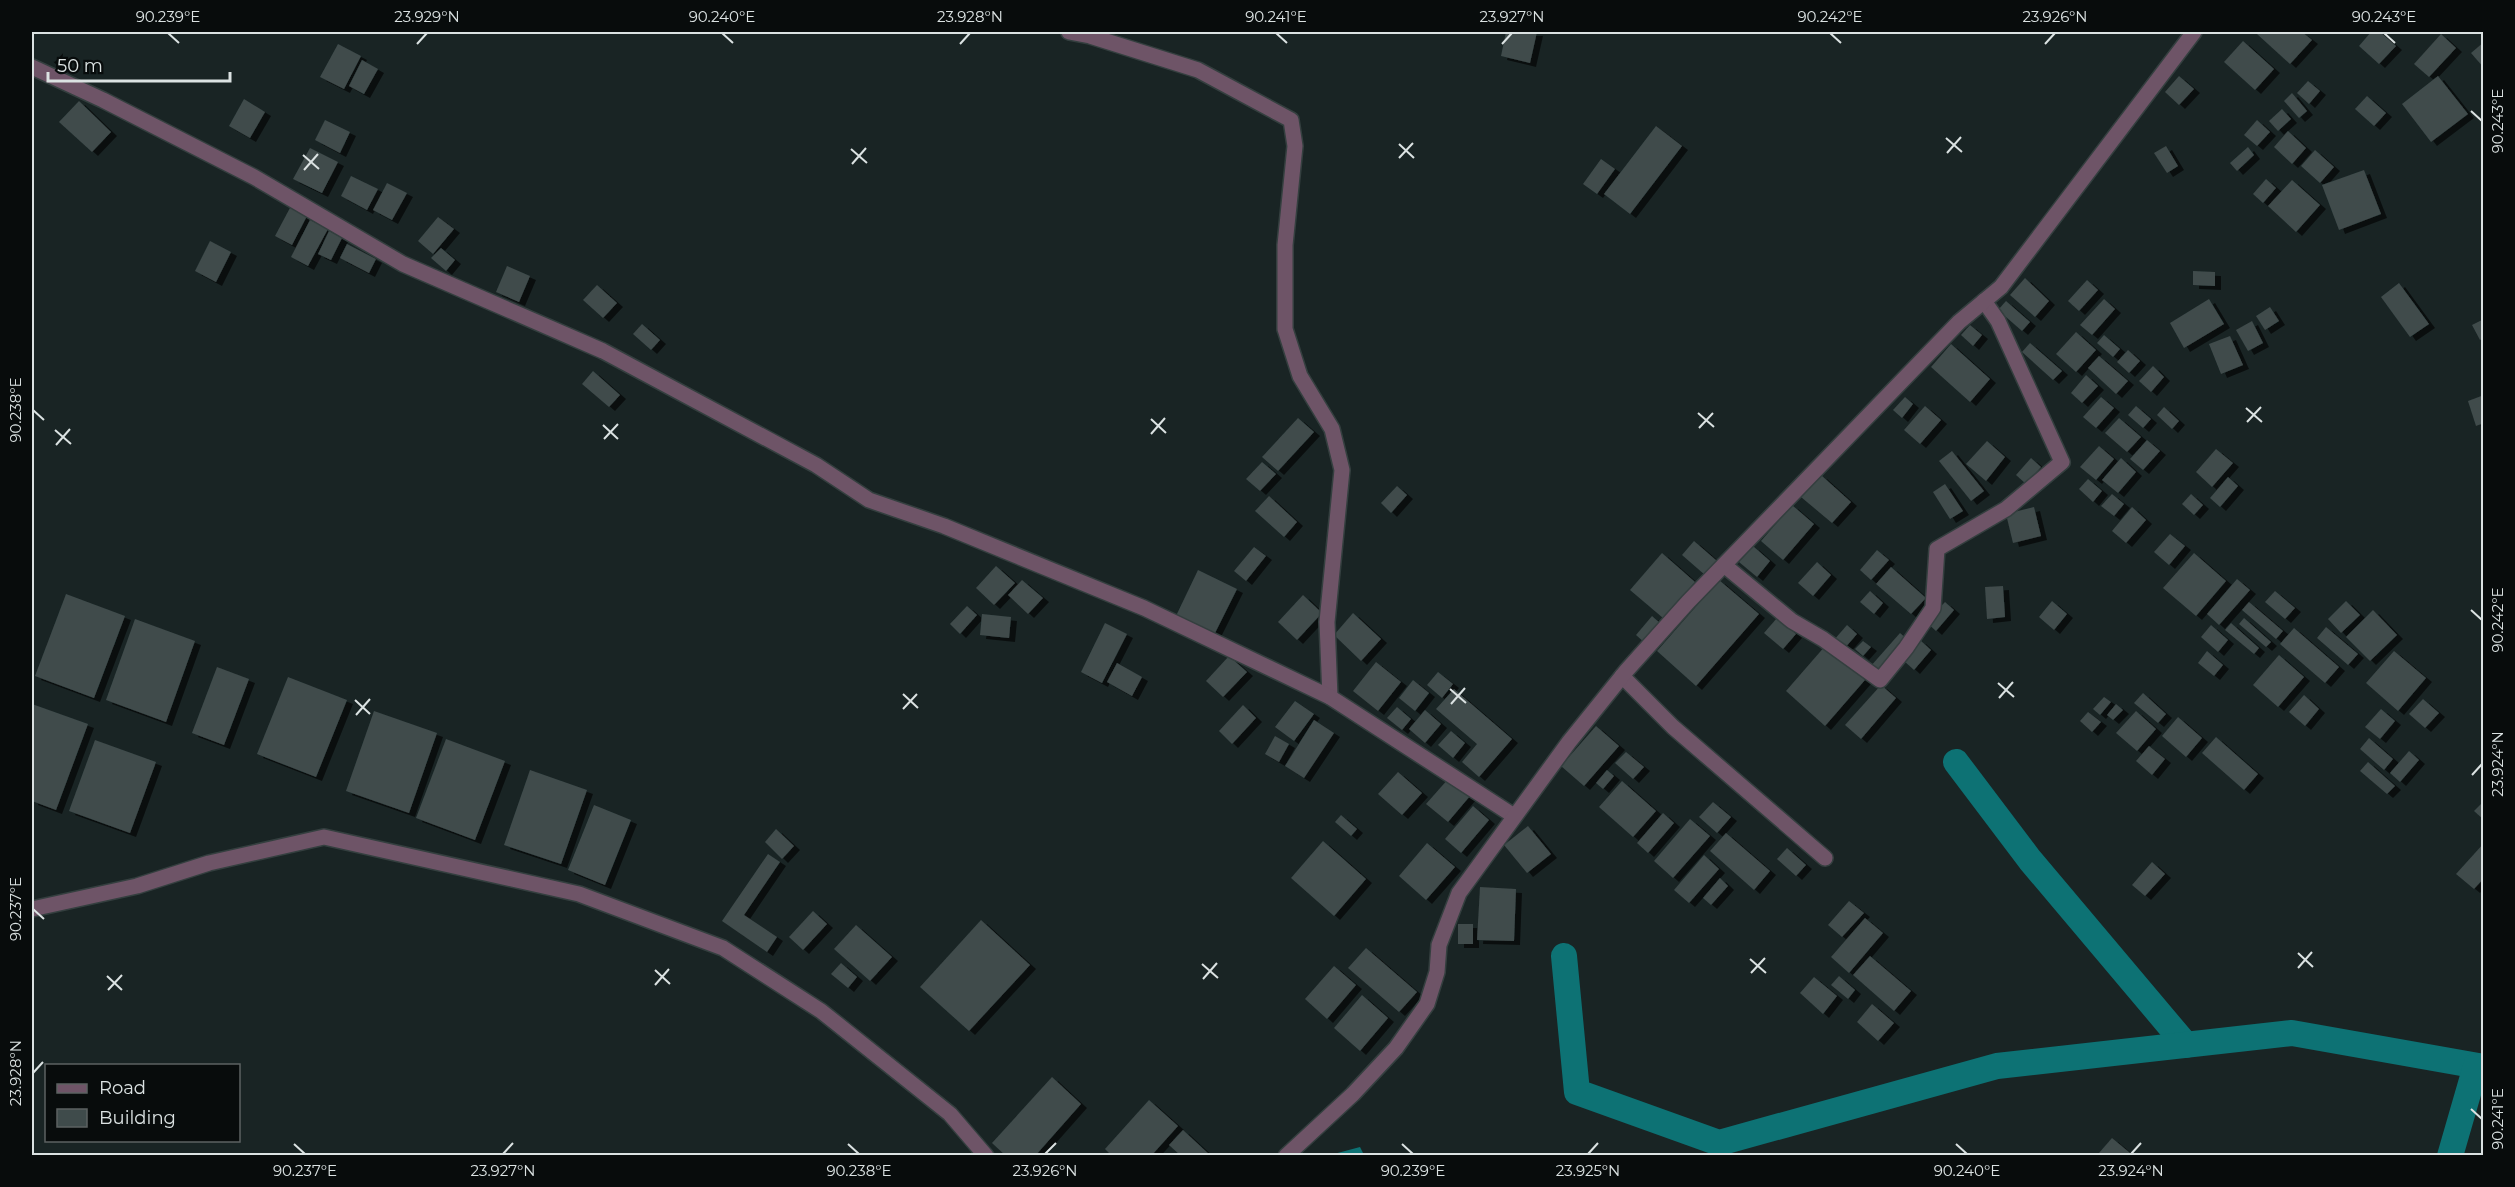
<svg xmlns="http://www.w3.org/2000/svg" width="2515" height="1187" font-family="Montserrat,sans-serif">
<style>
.water{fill:#0d7274}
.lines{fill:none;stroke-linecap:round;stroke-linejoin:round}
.canal{stroke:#0d7274;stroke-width:26}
.building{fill:#3f4b4b;filter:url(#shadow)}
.minor-casing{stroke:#343f3f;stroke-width:18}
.minor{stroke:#6e5467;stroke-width:15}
.ticks{fill:none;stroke:#dbe2e2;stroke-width:2}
.neatline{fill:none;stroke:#dbe2e2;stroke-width:2}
.ticks-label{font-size:15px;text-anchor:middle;fill:#dbe2e2}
</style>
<defs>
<filter id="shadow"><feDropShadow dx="6" dy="4" stdDeviation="0" flood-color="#0009"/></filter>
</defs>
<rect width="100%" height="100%" fill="#192424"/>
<polygon class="water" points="1360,1147 1364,1155 1330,1155"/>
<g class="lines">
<g class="canal">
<polyline points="1956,762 2030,860 2186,1045"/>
<polyline points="1564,956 1577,1092 1719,1143 1997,1066 2292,1033 2484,1067"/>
<polyline points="2450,1156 2476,1066"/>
</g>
</g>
<g class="building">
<polygon points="1506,32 1537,32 1530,63 1501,56"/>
<polygon points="2259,32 2302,32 2312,40 2290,64 2257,34"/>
<polygon points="2371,32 2380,32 2396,46 2379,64 2359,46"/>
<polygon points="2441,34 2456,48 2429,77 2414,64"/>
<polygon points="2243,41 2274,69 2255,90 2224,62"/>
<polygon points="2484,42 2484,68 2471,53"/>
<polygon points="338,44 361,56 344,89 320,77"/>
<polygon points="362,60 378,69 364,94 349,86"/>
<polygon points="2179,76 2194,89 2179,105 2165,92"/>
<polygon points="2438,76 2468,114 2431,142 2402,104"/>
<polygon points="2308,81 2320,91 2309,104 2297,93"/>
<polygon points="2292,93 2307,111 2299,118 2284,101"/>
<polygon points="2367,96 2386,113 2374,126 2355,109"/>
<polygon points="244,99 265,112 250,138 229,126"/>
<polygon points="79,101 111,132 92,152 59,122"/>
<polygon points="2282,109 2291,119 2278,131 2269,121"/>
<polygon points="325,120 350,132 340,153 315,140"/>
<polygon points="2257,120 2270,132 2257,146 2244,135"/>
<polygon points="1656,126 1682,146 1630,214 1604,194"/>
<polygon points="2288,131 2306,148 2292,164 2274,147"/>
<polygon points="2166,146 2178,166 2167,173 2154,153"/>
<polygon points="2248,147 2254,155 2237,171 2230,163"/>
<polygon points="310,148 338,162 322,193 293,179"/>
<polygon points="2315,150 2334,167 2320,183 2301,166"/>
<polygon points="1601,159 1615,169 1597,194 1583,184"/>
<polygon points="2364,170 2381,214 2339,230 2322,185"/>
<polygon points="351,176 378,189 367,210 341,196"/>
<polygon points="2266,179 2276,188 2263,203 2253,194"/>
<polygon points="2292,180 2320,205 2296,232 2268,206"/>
<polygon points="387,183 407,193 392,220 373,210"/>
<polygon points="291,206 308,214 292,245 275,236"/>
<polygon points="438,217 454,229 433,254 418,241"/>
<polygon points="310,220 328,229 308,266 291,257"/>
<polygon points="329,231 342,238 331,260 318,254"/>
<polygon points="210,241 231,252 216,282 195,271"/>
<polygon points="347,244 376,259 369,273 340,258"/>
<polygon points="441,248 455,260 446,271 431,258"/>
<polygon points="507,266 530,276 519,302 496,292"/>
<polygon points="2193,271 2215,272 2215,286 2193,285"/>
<polygon points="2025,278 2049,301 2035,317 2010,295"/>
<polygon points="2087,280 2098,290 2079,311 2068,301"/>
<polygon points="2399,283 2429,324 2410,337 2381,297"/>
<polygon points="597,285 617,303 603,318 583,300"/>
<polygon points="2104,299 2115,309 2092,335 2080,325"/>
<polygon points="2209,299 2224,324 2184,348 2170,323"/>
<polygon points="2006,301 2030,322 2022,331 1998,310"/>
<polygon points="2270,307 2279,321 2265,330 2256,316"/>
<polygon points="2484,319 2484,338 2480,340 2472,325"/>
<polygon points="2252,321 2263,343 2248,351 2236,330"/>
<polygon points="642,324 660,340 651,350 633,334"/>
<polygon points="1970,325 1982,335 1973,346 1961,335"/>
<polygon points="2076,332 2096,350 2076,372 2056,354"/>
<polygon points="2104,335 2120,349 2113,357 2097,343"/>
<polygon points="2230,336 2243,365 2221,374 2209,344"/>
<polygon points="2030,343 2062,371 2053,380 2022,352"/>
<polygon points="1951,344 1990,379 1970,402 1931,367"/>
<polygon points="2128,350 2140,361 2129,373 2117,362"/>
<polygon points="2099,356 2128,381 2116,394 2088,368"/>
<polygon points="2153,366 2164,377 2151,392 2139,381"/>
<polygon points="593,371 620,395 609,407 582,384"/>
<polygon points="2086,375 2098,386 2082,403 2071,393"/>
<polygon points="2484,395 2484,423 2476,426 2468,401"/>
<polygon points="1905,397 1913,404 1902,418 1893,410"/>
<polygon points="2101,397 2114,408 2096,428 2083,417"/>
<polygon points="1925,406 1941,420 1920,444 1904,430"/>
<polygon points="2136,406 2151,419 2143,428 2128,415"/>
<polygon points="2164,407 2179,421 2172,429 2157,415"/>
<polygon points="1298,418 1314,432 1278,471 1262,457"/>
<polygon points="2119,418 2141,437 2127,452 2105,433"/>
<polygon points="2147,440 2160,451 2143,470 2130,459"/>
<polygon points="1987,441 2005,457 1986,481 1966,464"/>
<polygon points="2099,446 2114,459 2096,480 2080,467"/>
<polygon points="2216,449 2233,463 2212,487 2196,472"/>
<polygon points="1952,451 1984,491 1971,501 1939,461"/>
<polygon points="2031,458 2041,467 2026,484 2016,475"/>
<polygon points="2121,458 2136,472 2118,493 2102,480"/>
<polygon points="1262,462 1276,474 1260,491 1246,479"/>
<polygon points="1821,475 1851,502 1832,523 1801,497"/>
<polygon points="2228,477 2238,486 2220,507 2210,498"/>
<polygon points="2088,479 2102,491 2093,502 2079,489"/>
<polygon points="1945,484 1963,511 1950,519 1933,492"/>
<polygon points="1397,486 1407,495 1391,513 1381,503"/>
<polygon points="2112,494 2124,504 2114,516 2101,506"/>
<polygon points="2191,494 2203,505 2194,515 2182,504"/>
<polygon points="1269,496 1297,522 1284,537 1255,511"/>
<polygon points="1792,505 1814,524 1783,560 1761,541"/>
<polygon points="2034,507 2041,536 2013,543 2006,514"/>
<polygon points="2132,507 2146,520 2126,543 2112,531"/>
<polygon points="2170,534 2185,546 2169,565 2154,552"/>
<polygon points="1694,541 1717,561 1705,575 1682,555"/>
<polygon points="1753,546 1770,561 1757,577 1739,562"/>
<polygon points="1254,547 1266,556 1246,581 1234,571"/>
<polygon points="1877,550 1889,560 1871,580 1860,570"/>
<polygon points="1662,553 1695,582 1663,618 1630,590"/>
<polygon points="2194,553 2226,581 2196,616 2163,588"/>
<polygon points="1817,562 1831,575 1813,596 1798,583"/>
<polygon points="996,566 1015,583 994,605 976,588"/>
<polygon points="1891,567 1926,598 1911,614 1876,584"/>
<polygon points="1198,570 1237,589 1213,637 1175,618"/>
<polygon points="2237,579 2250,590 2219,625 2207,614"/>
<polygon points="1022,580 1043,598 1028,614 1008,595"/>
<polygon points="1719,580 1759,614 1696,686 1657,651"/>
<polygon points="2003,586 2005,617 1987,619 1985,587"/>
<polygon points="1870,591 1883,603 1874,614 1860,602"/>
<polygon points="2275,591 2295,608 2285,619 2265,602"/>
<polygon points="66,594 125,616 94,698 35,676"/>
<polygon points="1303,595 1322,613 1297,640 1278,622"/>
<polygon points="2052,601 2067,614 2054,630 2039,617"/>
<polygon points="2346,601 2360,615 2341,633 2328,619"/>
<polygon points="1945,602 1954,610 1936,631 1926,622"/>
<polygon points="2249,602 2283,631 2276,639 2242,610"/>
<polygon points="967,606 977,615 960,634 950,624"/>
<polygon points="2373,610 2397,635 2370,661 2346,637"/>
<polygon points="1353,613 1381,639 1361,661 1334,635"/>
<polygon points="982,614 1011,617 1009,638 980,635"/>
<polygon points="1652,616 1661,624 1645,643 1636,635"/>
<polygon points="1777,618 1796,634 1783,649 1764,633"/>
<polygon points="2244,618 2271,642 2266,647 2239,624"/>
<polygon points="135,619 195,641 166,722 106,700"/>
<polygon points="1105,623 1127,634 1102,683 1081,672"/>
<polygon points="2231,623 2259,648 2254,654 2225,630"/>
<polygon points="1847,625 1857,634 1844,649 1834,640"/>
<polygon points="2211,625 2228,640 2218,652 2201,637"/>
<polygon points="2326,627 2358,654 2348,665 2317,638"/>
<polygon points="2294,628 2339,667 2325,683 2280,644"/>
<polygon points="1900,633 1907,639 1877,673 1870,667"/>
<polygon points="1920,640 1931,650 1914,670 1903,660"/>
<polygon points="1863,641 1871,647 1863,656 1855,649"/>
<polygon points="1826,645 1865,680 1825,726 1786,691"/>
<polygon points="2207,651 2223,665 2214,676 2198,663"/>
<polygon points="2394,651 2426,678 2398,711 2366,683"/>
<polygon points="2279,655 2304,677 2278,707 2253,685"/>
<polygon points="1229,656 1247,672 1223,697 1206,681"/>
<polygon points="1376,662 1401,682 1378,711 1353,691"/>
<polygon points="1117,663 1142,677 1132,696 1107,682"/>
<polygon points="217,667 249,679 224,745 192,733"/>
<polygon points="1438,672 1453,684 1442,698 1427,685"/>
<polygon points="288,677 347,700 316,777 257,754"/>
<polygon points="1413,680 1429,693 1415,711 1399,698"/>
<polygon points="1881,685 1896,698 1861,739 1845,725"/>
<polygon points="1454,689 1512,739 1479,777 1462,762 1477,744 1436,709"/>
<polygon points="2143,693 2166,714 2158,723 2134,703"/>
<polygon points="2304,695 2319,709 2305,726 2289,712"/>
<polygon points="2104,697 2111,702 2100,715 2093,709"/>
<polygon points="2423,699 2439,713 2425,728 2409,714"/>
<polygon points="1295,701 1314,714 1294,741 1275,727"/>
<polygon points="32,704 88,724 56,810 32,801"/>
<polygon points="2116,704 2123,710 2113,720 2107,715"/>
<polygon points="1243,705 1256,718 1232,744 1219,731"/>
<polygon points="1397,707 1411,719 1402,730 1387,718"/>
<polygon points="2381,709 2395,721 2380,739 2365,727"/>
<polygon points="1425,710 1441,724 1425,743 1409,729"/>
<polygon points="374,711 437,733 409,813 346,791"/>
<polygon points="2136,711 2156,729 2137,751 2116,733"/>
<polygon points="2088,712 2101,722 2092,732 2080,721"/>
<polygon points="2178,717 2202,738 2186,757 2162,736"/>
<polygon points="1314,720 1334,733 1304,778 1285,766"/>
<polygon points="1596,726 1619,746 1584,786 1561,766"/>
<polygon points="1451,731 1465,743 1453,758 1438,745"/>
<polygon points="1275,736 1289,744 1279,762 1265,754"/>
<polygon points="2216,737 2258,774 2244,790 2202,753"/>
<polygon points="2369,738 2393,759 2384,770 2360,749"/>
<polygon points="446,739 505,761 475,840 416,818"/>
<polygon points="95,740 156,762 130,833 69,811"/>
<polygon points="2149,746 2165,759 2152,775 2136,761"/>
<polygon points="2409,751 2419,760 2400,782 2390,773"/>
<polygon points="1626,752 1644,767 1633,779 1615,763"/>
<polygon points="2368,762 2395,786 2387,794 2360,771"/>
<polygon points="530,770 587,790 561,864 504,845"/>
<polygon points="1607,770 1614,776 1603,789 1596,783"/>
<polygon points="1398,772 1422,793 1402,815 1378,794"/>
<polygon points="1449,778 1470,796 1448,822 1426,804"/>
<polygon points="1622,781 1656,811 1633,837 1599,807"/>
<polygon points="2484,801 2484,820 2474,811"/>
<polygon points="1713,802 1731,817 1717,833 1699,817"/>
<polygon points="594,805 631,820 605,885 568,870"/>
<polygon points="1473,806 1489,820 1461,853 1445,839"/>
<polygon points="1663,813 1674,823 1648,853 1637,843"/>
<polygon points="1341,815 1357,829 1351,836 1335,822"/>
<polygon points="1690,819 1710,836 1673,878 1654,861"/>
<polygon points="1528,826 1551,854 1527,873 1504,845"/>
<polygon points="776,829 794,846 782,859 765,842"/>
<polygon points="1726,833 1770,871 1754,890 1710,851"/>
<polygon points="1323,841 1366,879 1334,916 1291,878"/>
<polygon points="1427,843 1455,867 1426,900 1399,876"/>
<polygon points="2484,843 2484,878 2474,889 2456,874"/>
<polygon points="1787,848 1806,865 1796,876 1777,859"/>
<polygon points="768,854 780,862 744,915 777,937 767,952 722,921"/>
<polygon points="1704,855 1719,869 1689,903 1674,890"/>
<polygon points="2152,862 2165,874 2145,896 2132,885"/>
<polygon points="1720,878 1728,886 1711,905 1703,898"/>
<polygon points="1480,887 1516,889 1514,941 1477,940"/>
<polygon points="1849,901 1864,913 1842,937 1828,925"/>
<polygon points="813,911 827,924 803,950 789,937"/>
<polygon points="1865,918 1883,933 1849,973 1831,957"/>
<polygon points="981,920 1030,965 969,1031 920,987"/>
<rect x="1458" y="924" width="15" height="20"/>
<polygon points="856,925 892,957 870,981 834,949"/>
<polygon points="1366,948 1417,992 1399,1012 1348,968"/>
<polygon points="1870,956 1911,991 1894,1011 1853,975"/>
<polygon points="841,963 857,977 848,988 831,974"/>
<polygon points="1334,966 1356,985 1327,1019 1305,999"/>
<polygon points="1839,976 1855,990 1848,999 1831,985"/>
<polygon points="1814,977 1837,996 1823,1014 1800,993"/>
<polygon points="1362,995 1388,1018 1360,1051 1334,1028"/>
<polygon points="1872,1004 1894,1023 1878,1041 1857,1022"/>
<polygon points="1052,1077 1081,1104 1035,1156 1006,1156 992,1143"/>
<polygon points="1149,1100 1178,1126 1151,1156 1112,1156 1105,1149"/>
<polygon points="1183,1130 1211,1156 1181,1156 1169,1145"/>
<polygon points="2112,1138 2130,1153 2128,1156 2102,1156 2099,1153"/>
</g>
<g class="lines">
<g class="minor-casing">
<g id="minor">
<polyline points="1069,32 1090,36 1198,70 1291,120 1295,146 1285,245 1285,329 1300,376 1332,429 1342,470 1327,622 1330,697"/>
<polyline points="32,67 103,100 254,177 403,264 603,351 816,465 869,500 944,526 1144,608 1330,697 1514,816"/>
<polyline points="1724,565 1792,621 1823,639 1880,680 1906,648 1933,608 1937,549 2006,509 2062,462 1998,321 1984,301"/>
<polyline points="1622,676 1673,727 1825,858"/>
<polyline points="32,909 137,886 209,863 324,837 579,894 723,948 821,1011 950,1114 986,1156"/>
<polyline points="1286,1156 1353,1094 1396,1048 1427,1004 1437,972 1439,945 1459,893 1569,742 1627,670 1688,602 1959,322 2001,287 2194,32"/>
</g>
</g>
<use href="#minor" class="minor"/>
</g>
<path class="ticks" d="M168,33L179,43M722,33L733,43M1276,33L1287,43M1830,33L1841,43M2384,33L2395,43M417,44L427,33M960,44L970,33M1502,44L1512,33M2045,44L2055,33M2471,111L2482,121M1946,138L1962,152M1399,144L1414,158M851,149L867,163M1947,153L1961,137M303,155L319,169M1399,158L1413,143M852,164L866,148M304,170L318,154M2246,408L2262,422M33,410L44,420M1698,413L1714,427M1151,419L1166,433M2247,422L2261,407M603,425L618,439M1699,428L1713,413M55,430L71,444M1151,434L1165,418M604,439L618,424M56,445L70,429M2471,610L2482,620M1998,683L2014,697M1450,689L1466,703M903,694L918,708M1999,698L2013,682M355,700L370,714M1451,704L1465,688M903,709L917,694M356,715L370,699M2472,775L2482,764M33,909L44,919M2298,953L2313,967M1750,959L1766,973M1202,964L1218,978M2298,968L2312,952M655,970L670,984M1751,973L1765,958M107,976L122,990M1203,979L1217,963M655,985L669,969M108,990L122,975M33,1073L43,1062M2471,1109L2482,1119M294,1144L305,1154M848,1144L859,1154M1402,1144L1413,1154M1956,1144L1967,1154M503,1154L513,1143M1045,1154L1056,1143M1588,1154L1598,1143M2131,1154L2141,1143"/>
<rect width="2515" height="1187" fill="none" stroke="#080c0c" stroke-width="66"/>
<rect x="45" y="1064" width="195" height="78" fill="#080c0c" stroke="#5c6262" stroke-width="1.5"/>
<rect x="57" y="1084" width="30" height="9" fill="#6e5467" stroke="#5c6262" stroke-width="1.5"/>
<text x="99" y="1094" font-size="18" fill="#dbe2e2">Road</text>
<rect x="57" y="1109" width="30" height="18" fill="#3f4b4b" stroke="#5c6262" stroke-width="1.5"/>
<text x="99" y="1124" font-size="18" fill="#dbe2e2">Building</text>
<path d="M48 72v9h182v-9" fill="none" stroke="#dbe2e2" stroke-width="3"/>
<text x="57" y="72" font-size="18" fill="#dbe2e2" stroke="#080c0c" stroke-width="4.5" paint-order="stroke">50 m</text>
<rect x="33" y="33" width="2449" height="1121" class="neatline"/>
<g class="ticks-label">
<text x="168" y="22">90.239°E</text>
<text x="427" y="22">23.929°N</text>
<text x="722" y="22">90.240°E</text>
<text x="970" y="22">23.928°N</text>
<text x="1276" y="22">90.241°E</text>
<text x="1512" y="22">23.927°N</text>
<text x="1830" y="22">90.242°E</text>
<text x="2055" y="22">23.926°N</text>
<text x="2384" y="22">90.243°E</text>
<text transform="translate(2498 121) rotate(-90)" y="5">90.243°E</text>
<text transform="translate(16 410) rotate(-90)" y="5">90.238°E</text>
<text transform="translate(2498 620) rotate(-90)" y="5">90.242°E</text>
<text transform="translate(2498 764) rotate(-90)" y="5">23.924°N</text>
<text transform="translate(16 909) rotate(-90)" y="5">90.237°E</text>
<text transform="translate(16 1073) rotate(-90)" y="5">23.928°N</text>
<text transform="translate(2498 1119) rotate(-90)" y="5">90.241°E</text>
<text x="305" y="1176">90.237°E</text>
<text x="503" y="1176">23.927°N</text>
<text x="859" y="1176">90.238°E</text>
<text x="1045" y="1176">23.926°N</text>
<text x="1413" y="1176">90.239°E</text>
<text x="1588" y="1176">23.925°N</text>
<text x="1967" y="1176">90.240°E</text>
<text x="2131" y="1176">23.924°N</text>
</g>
</svg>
